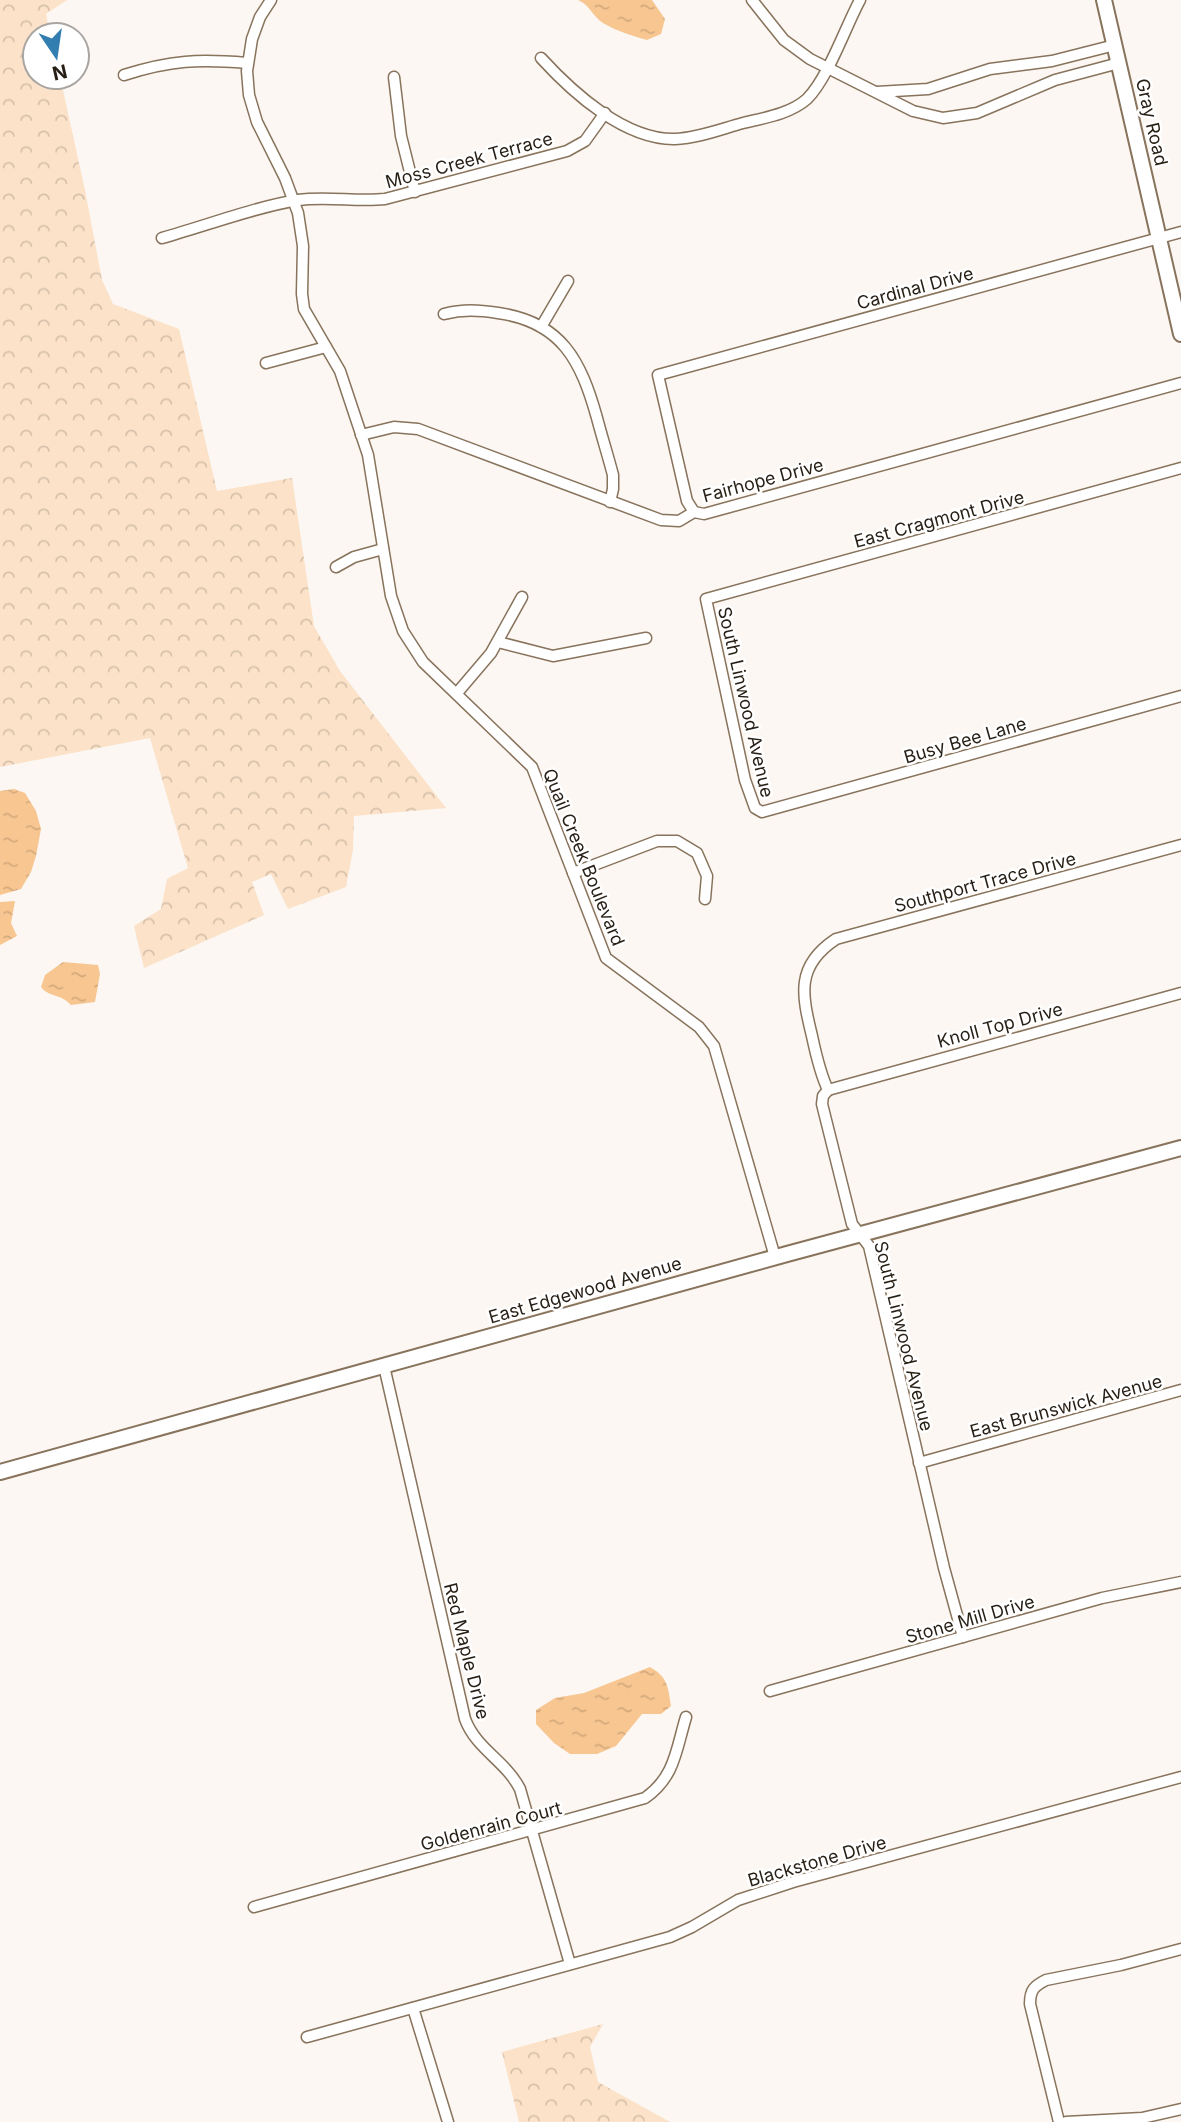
<svg xmlns="http://www.w3.org/2000/svg" width="1181" height="2122" font-family="Inter,sans-serif">
<style>
.forest{fill:url(#forest-crowns)}
.water{fill:url(#water-ripples)}
.lines{fill:none;stroke-linecap:round;stroke-linejoin:round}
.street-casing{stroke:#88735c;stroke-width:13}
.secondary-casing{stroke:#88735c;stroke-width:18}
.street{stroke:#fff;stroke-width:10}
.secondary{stroke:#fff;stroke-width:14}
.labels{text-anchor:middle;dominant-baseline:central;stroke-width:5;stroke-linejoin:round;paint-order:stroke}
.street-label{font-size:18px;fill:#271f15;stroke:#fff}
</style>
<defs>
<pattern id="forest-crowns" width="20" height="18" patternUnits="userSpaceOnUse" patternTransform="scale(1.75)"><rect width="20" height="18" fill="#fbe2c8"/><path d="M2 6a3 3 0 1 1 6 0M12 15a3 3 0 1 1 6 0" fill="none" stroke="#d7c1ab"/></pattern>
<pattern id="water-ripples" width="26" height="14" patternUnits="userSpaceOnUse" patternTransform="scale(1.75)"><rect width="26" height="14" fill="#f7c691"/><path d="M2 4q2-2 4 0t4 0M15 11q2-2 4 0t4 0" fill="none" stroke="#d4aa7c"/></pattern>
</defs>
<rect width="100%" height="100%" fill="#fcf7f2"/>
<g class="forest">
<polygon points="0,0 67,0 46,14 50,35 35,35 35,77 60,77 85,190 102,280 113,304 179,329 217,491 292,478 314,626 340,671 446,808 354,816 353,850 346,887 288,909 271,874 252,882 264,915 144,968 134,926 161,909 167,879 188,868 150,738 0,767"/>
<polygon points="603,2024 590,2047 598,2082 670,2122 519,2122 502,2052"/>
</g>
<g class="water">
<path d="M578,0H652L665,19L661,34L647,40C633,36 616,31 603,23C593,17 590,5 578,0Z"/>
<polygon points="14,789 25,793 36,811 41,829 36,856 31,872 21,889 0,895 0,791"/>
<polygon points="15,901 11,923 17,936 0,945 0,902"/>
<path d="M63,962L98,965L100,974L95,1002L71,1005C60,993 50,998 41,987L45,975Z"/>
<path d="M650,1667C668,1677 668,1687 671,1706L661,1714H642L616,1746L597,1754H570L554,1743L536,1724V1710L555,1698L584,1693Z"/>
</g>
<g class="lines">
<g class="street-casing">
<g id="street">
<polyline points="271,0 260,17 252,39 247,71 249,95 257,122 285,178 298,213 303,246 302,294 304,309 340,371 368,455 391,596 403,631 423,662 532,767 606,958 699,1027 714,1046 775,1257"/>
<polyline points="752,0 784,40 810,59 913,111 943,118 977,113 1055,80 1119,63"/>
<path d="M541,58C573,93 625,140 675,139C698,138 721,129 743,123C764,118 790,114 807,99C828,78 845,28 860,0"/>
<path d="M124,75C171,60 199,59 247,63"/>
<polyline points="394,77 401,136 415,192"/>
<polyline points="877,92 928,89 990,69 1052,61 1115,45"/>
<path d="M162,238C205,226 255,207 298,200C327,196 357,202 385,199L567,151L585,141L605,113"/>
<path d="M444,314C463,309 479,310 498,313C562,322 581,361 597,418C602,437 608,456 613,475V489L610,502"/>
<polyline points="541,327 568,281"/>
<polyline points="266,363 326,347"/>
<polyline points="361,435 394,427 418,429 661,520 679,521 694,512 704,514 1181,383"/>
<polyline points="1181,468 706,599 745,780 755,808 762,812 1181,696"/>
<polyline points="694,512 687,501 658,375 1181,232"/>
<polyline points="336,567 354,557 383,549"/>
<polyline points="498,642 553,656 646,638"/>
<polyline points="457,693 491,653 522,597"/>
<polyline points="573,873 657,841 677,841 697,853 707,876 705,899"/>
<polyline points="828,1090 1181,993"/>
<path d="M384,1366L465,1719C476,1749 506,1761 520,1789L570,1964"/>
<polyline points="919,1463 1181,1390"/>
<path d="M963,1637L944,1568L869,1246L852,1224L822,1104L823,1096L828,1090C820,1073 816,1055 812,1036C802,995 795,966 836,939L1181,845"/>
<polyline points="770,1691 1102,1598 1181,1582"/>
<path d="M254,1907L645,1798C675,1777 676,1750 686,1717"/>
<polyline points="413,2008 448,2122"/>
<polyline points="307,2037 670,1937 692,1927 738,1900 793,1882 1181,1777"/>
<path d="M1059,2122L1030,2004C1030,1990 1034,1986 1046,1980L1121,1965L1181,1949"/>
<polyline points="1066,2122 1142,2118 1181,2109"/>
</g>
</g>
<g class="secondary-casing">
<g id="secondary">
<polyline points="1104,0 1181,334"/>
<polyline points="0,1472 787,1254 1181,1148"/>
</g>
</g>
<use href="#street" class="street"/>
<use href="#secondary" class="secondary"/>
</g>
<g class="labels">
<g class="street-label">
<text transform="translate(1152 122) rotate(77)">Gray Road</text>
<text transform="translate(469 160) rotate(-15)">Moss Creek Terrace</text>
<text transform="translate(915 288) rotate(-15)">Cardinal Drive</text>
<text transform="translate(763 480) rotate(-15)">Fairhope Drive</text>
<text transform="translate(939 519) rotate(-15)">East Cragmont Drive</text>
<text transform="translate(746 702) rotate(77)">South Linwood Avenue</text>
<text transform="translate(965 740) rotate(-16)">Busy Bee Lane</text>
<text transform="translate(584 857) rotate(68)">Quail Creek Boulevard</text>
<text transform="translate(985 882) rotate(-15)">Southport Trace Drive</text>
<text transform="translate(1000 1025) rotate(-15)">Knoll Top Drive</text>
<text transform="translate(585 1290) rotate(-16)">East Edgewood Avenue</text>
<text transform="translate(904 1336) rotate(76)">South Linwood Avenue</text>
<text transform="translate(1066 1406) rotate(-15)">East Brunswick Avenue</text>
<text transform="translate(970 1619) rotate(-16)">Stone Mill Drive</text>
<text transform="translate(467 1651) rotate(76)">Red Maple Drive</text>
<text transform="translate(491 1826) rotate(-15)">Goldenrain Court</text>
<text transform="translate(817 1861) rotate(-16)">Blackstone Drive</text>
</g>
</g>
<g transform="translate(56 56) rotate(167)"><circle r="33" fill="#ffffff" stroke="#a9a5a1" stroke-width="2"/>
<path d="M0-5L12 26L0 18L-12 26Z" fill="#337eb1"/>
<text y="-10" font-size="19" font-weight="bold" text-anchor="middle" fill="#271f15">N</text>
</g>
</svg>
